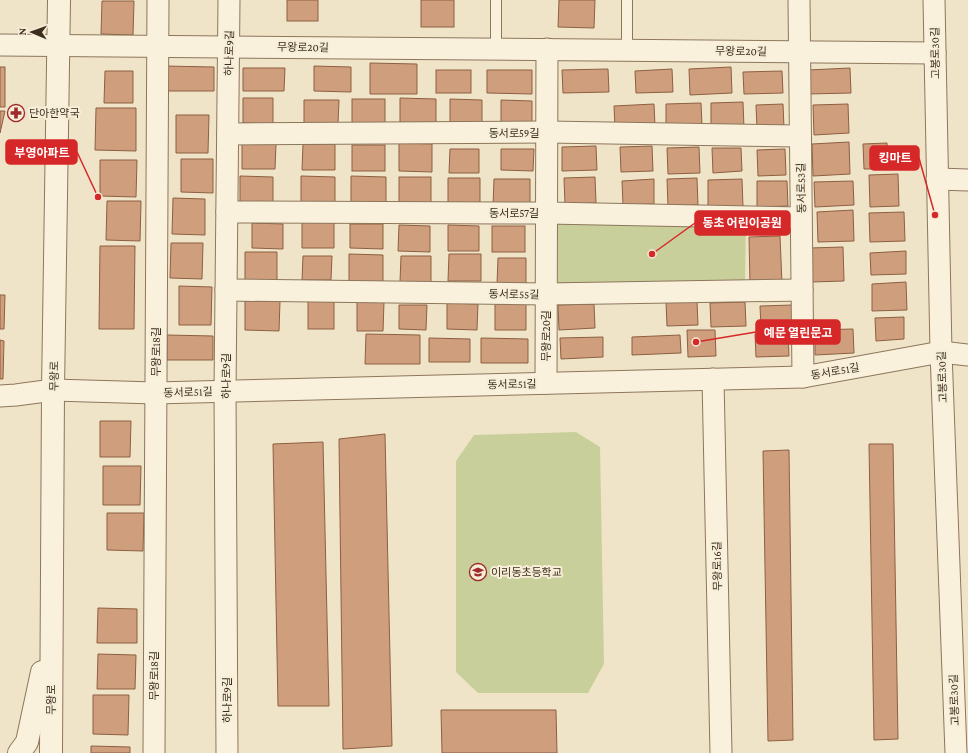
<svg xmlns="http://www.w3.org/2000/svg" width="968" height="753" font-family="'Crimson Pro','Noto Sans KR',serif">
<style>
.green{fill:#c9cf9b}
.building{fill:#cf9f7d;stroke:#8d5f41}
.lines{fill:none;stroke-linecap:round;stroke-linejoin:round}
.service-casing{stroke:#8d765c;stroke-width:12}
.minor-casing{stroke:#8d765c;stroke-width:23}
.tertiary-casing{stroke:#8d765c;stroke-width:24}
.service{stroke:#faf1dc;stroke-width:10}
.minor{stroke:#faf1dc;stroke-width:21}
.tertiary{stroke:#faf1dc;stroke-width:22}
.labels{text-anchor:middle;dominant-baseline:central;stroke-width:4;stroke-linejoin:round;paint-order:stroke}
.street-label{font-size:11px;fill:#3d2e20;stroke:#f7eed8}
.poi-label{font-size:11px;fill:#3d2e20;stroke:#f7eed8;text-anchor:start}
.leader{fill:none;stroke:#d62828;stroke-width:1.5}
.callout-dot{fill:#d62828;stroke:#f7eed8;stroke-width:1.5}
.callout{fill:#d62828;stroke:#d62828;stroke-width:1.5}
.callout-label{font-size:12px;text-anchor:middle;font-weight:bold;fill:#fff}
</style>
<rect width="100%" height="100%" fill="#f0e4c8"/>
<g class="green">
<polygon points="558,222 746,223 745,286 558,285"/>
<polygon points="576,432 600,447 604,664 588,693 478,693 456,672 456,461 474,435"/>
</g>
<g class="building">
<rect x="287" y="0" width="31" height="21"/>
<rect x="421" y="0" width="33" height="27"/>
<polygon points="559,0 595,0 594,28 558,27"/>
<polygon points="102,1 134,1 133,35 101,34"/>
<polygon points="370,63 417,64 417,94 370,94"/>
<polygon points="164,66 214,67 214,91 164,91"/>
<polygon points="314,66 351,67 351,92 314,91"/>
<rect x="0" y="67" width="5" height="40"/>
<polygon points="731,67 732,93 690,95 689,69"/>
<polygon points="243,68 285,68 284,91 243,91"/>
<polygon points="850,68 851,93 809,94 808,70"/>
<polygon points="608,69 609,92 563,93 562,70"/>
<polygon points="672,69 673,92 636,93 635,71"/>
<rect x="436" y="70" width="35" height="23"/>
<polygon points="487,70 532,70 532,94 487,93"/>
<polygon points="105,71 133,71 133,103 104,103"/>
<polygon points="782,71 783,93 744,94 743,72"/>
<polygon points="243,98 273,98 273,124 243,123"/>
<polygon points="400,98 436,99 436,127 400,127"/>
<rect x="352" y="99" width="33" height="28"/>
<polygon points="450,99 482,100 482,126 450,126"/>
<polygon points="304,100 339,100 338,124 304,124"/>
<polygon points="501,100 532,101 532,126 501,125"/>
<polygon points="743,102 744,128 711,129 711,103"/>
<polygon points="701,103 702,125 666,126 666,104"/>
<polygon points="654,104 655,126 615,128 614,106"/>
<polygon points="783,104 784,128 757,129 756,105"/>
<polygon points="848,104 849,133 814,135 813,105"/>
<polygon points="96,108 136,108 136,151 95,150"/>
<polygon points="0,111 5,111 0,133"/>
<polygon points="176,115 209,115 208,153 176,153"/>
<polygon points="849,142 850,174 813,176 812,144"/>
<polygon points="399,143 432,144 432,172 399,171"/>
<polygon points="887,143 888,169 864,169 863,144"/>
<polygon points="242,144 276,144 275,169 242,169"/>
<polygon points="303,144 335,144 335,170 302,170"/>
<rect x="352" y="145" width="33" height="26"/>
<polygon points="596,146 597,170 562,171 562,147"/>
<polygon points="652,146 653,171 621,172 620,147"/>
<polygon points="699,147 700,173 668,174 667,148"/>
<polygon points="712,148 741,148 742,171 713,173"/>
<polygon points="450,149 479,149 479,173 449,173"/>
<polygon points="501,149 534,149 533,171 501,170"/>
<polygon points="785,149 786,175 758,176 757,150"/>
<polygon points="181,159 213,159 213,193 181,192"/>
<polygon points="100,160 137,160 136,197 100,196"/>
<polygon points="898,174 899,206 870,207 869,175"/>
<polygon points="240,176 273,177 273,203 240,203"/>
<polygon points="301,176 335,177 335,202 301,202"/>
<polygon points="351,176 386,177 386,203 351,203"/>
<rect x="399" y="177" width="32" height="28"/>
<polygon points="595,177 596,203 565,204 564,178"/>
<polygon points="448,178 480,178 480,204 448,203"/>
<polygon points="697,178 698,205 668,206 667,179"/>
<polygon points="494,179 530,179 530,206 493,205"/>
<polygon points="654,179 654,204 623,205 622,181"/>
<polygon points="742,179 743,207 708,208 708,180"/>
<polygon points="757,181 787,181 788,206 757,207"/>
<polygon points="853,181 854,205 815,207 814,182"/>
<polygon points="173,198 205,199 205,235 172,234"/>
<polygon points="107,201 141,201 140,241 106,240"/>
<polygon points="853,210 854,241 818,242 817,212"/>
<polygon points="904,212 905,241 870,242 869,213"/>
<polygon points="302,220 334,221 334,248 302,248"/>
<polygon points="252,223 283,224 283,249 252,248"/>
<polygon points="350,224 383,224 383,249 350,248"/>
<polygon points="399,225 430,226 430,252 398,251"/>
<polygon points="448,225 479,226 479,251 448,251"/>
<rect x="492" y="226" width="33" height="26"/>
<polygon points="780,236 782,284 750,285 749,237"/>
<polygon points="171,243 203,243 202,279 170,278"/>
<polygon points="100,246 135,246 134,329 99,329"/>
<polygon points="843,247 844,281 812,282 810,248"/>
<polygon points="906,251 906,274 871,275 870,253"/>
<polygon points="245,252 277,252 277,281 245,280"/>
<polygon points="349,254 383,255 383,283 349,282"/>
<polygon points="449,254 481,254 481,281 448,281"/>
<polygon points="303,256 332,256 331,280 302,280"/>
<polygon points="401,256 431,256 431,282 400,282"/>
<polygon points="498,258 526,258 526,285 497,284"/>
<polygon points="906,282 907,310 872,311 872,284"/>
<polygon points="179,286 212,287 211,325 179,325"/>
<polygon points="0,295 5,295 4,329 0,329"/>
<polygon points="245,301 280,301 279,331 245,330"/>
<rect x="308" y="301" width="26" height="28"/>
<polygon points="357,301 384,302 383,331 357,331"/>
<polygon points="697,301 698,325 667,326 666,302"/>
<polygon points="495,302 526,303 526,330 495,330"/>
<polygon points="745,302 746,326 711,327 710,303"/>
<polygon points="447,303 478,304 477,330 447,329"/>
<polygon points="594,304 595,328 559,330 558,305"/>
<polygon points="399,305 427,305 426,330 399,329"/>
<polygon points="793,305 794,326 761,327 760,306"/>
<polygon points="904,317 904,339 876,341 875,318"/>
<polygon points="853,329 854,353 815,355 815,330"/>
<polygon points="687,330 715,330 716,356 688,357"/>
<polygon points="788,332 789,356 756,357 755,334"/>
<polygon points="366,334 420,335 420,364 365,364"/>
<polygon points="167,335 213,336 213,360 167,360"/>
<polygon points="680,335 681,353 632,355 632,337"/>
<polygon points="603,337 603,357 561,359 560,338"/>
<polygon points="429,338 470,339 470,362 429,362"/>
<polygon points="481,338 528,339 528,363 481,363"/>
<polygon points="0,340 4,341 3,379 0,379"/>
<polygon points="100,421 131,421 130,457 100,457"/>
<polygon points="385,434 392,746 343,749 339,439"/>
<polygon points="323,442 329,706 278,706 273,444"/>
<polygon points="869,444 893,444 898,739 874,740"/>
<polygon points="789,450 793,740 768,741 763,451"/>
<polygon points="103,466 141,466 140,505 103,505"/>
<polygon points="107,513 144,513 143,551 107,550"/>
<polygon points="98,608 137,609 137,643 97,643"/>
<polygon points="98,654 136,655 135,689 97,689"/>
<polygon points="93,695 129,695 128,735 93,734"/>
<polygon points="441,710 556,710 557,753 442,753"/>
<polygon points="91,746 130,747 130,753 91,753"/>
</g>
<g class="lines">
<g class="service-casing">
<g id="service">
<polyline points="496,49 496,0"/>
<polyline points="627,50 627,0"/>
</g>
</g>
<g class="minor-casing">
<g id="minor">
<polyline points="799,0 803,377"/>
<polyline points="934,0 941,352 956,753"/>
<polyline points="0,45 935,53"/>
<polyline points="228,134 547,132 800,136"/>
<polyline points="937,179 968,180"/>
<polyline points="227,212 547,213 801,218"/>
<polyline points="226,290 546,294 802,290"/>
<polyline points="713,379 721,753"/>
<polyline points="546,383 547,49"/>
<polyline points="0,396 16,395 53,390 155,393 803,377 941,352 968,355"/>
<polyline points="154,753 158,0"/>
<polyline points="227,753 225,391 229,0"/>
</g>
</g>
<g class="tertiary-casing">
<g id="tertiary">
<polyline points="19,753 27,742 42,672"/>
<polyline points="51,753 53,390 59,0"/>
</g>
</g>
<use href="#service" class="service"/>
<use href="#minor" class="minor"/>
<use href="#tertiary" class="tertiary"/>
</g>
<defs>
<g id="pharmacy-ring" transform="scale(0.9)"><circle r="9.5" fill="#f7eed8" stroke="#9e2a2b" stroke-width="1.5"/><path d="M-2-6h4v4h4v4h-4v4h-4v-4h-4v-4h4Z" fill="#9e2a2b"/></g>
<g id="school-ring" transform="scale(0.9)"><circle r="9.5" fill="#f7eed8" stroke="#9e2a2b" stroke-width="1.5"/><path d="M0-5L7-2L0 1L-7-2ZM-4 1L0 2.5L4 1V4Q0 6-4 4Z" fill="#9e2a2b"/></g>
</defs>
<g fill-rule="evenodd">
<use href="#pharmacy-ring" x="16" y="113"/>
<use href="#school-ring" x="478" y="572"/>
</g>
<g class="labels">
<g class="street-label">
<text transform="translate(303 47) rotate(1)">무왕로20길</text>
<text transform="translate(741 51) rotate(1)">무왕로20길</text>
<text transform="translate(229 53) rotate(-89)">하나로9길</text>
<text transform="translate(935 53) rotate(-91)">고봉로30길</text>
<text x="514" y="133">동서로59길</text>
<text transform="translate(801 188) rotate(-91)">동서로53길</text>
<text x="514" y="213">동서로57길</text>
<text transform="translate(514 294) rotate(1)">동서로55길</text>
<text transform="translate(546 336) rotate(-90)">무왕로20길</text>
<text transform="translate(156 352) rotate(-90)">무왕로18길</text>
<text transform="translate(835 371) rotate(-10)">동서로51길</text>
<text transform="translate(54 376) rotate(-89)">무왕로</text>
<text transform="translate(226 376) rotate(-90)">하나로9길</text>
<text transform="translate(942 377) rotate(-92)">고봉로30길</text>
<text transform="translate(512 384) rotate(-1)">동서로51길</text>
<text transform="translate(188 392) rotate(-2)">동서로51길</text>
<text transform="translate(717 566) rotate(-91)">무왕로16길</text>
<text transform="translate(154 676) rotate(-90)">무왕로18길</text>
<text transform="translate(51 700) rotate(-90)">무왕로</text>
<text transform="translate(227 700) rotate(-90)">하나로9길</text>
<text transform="translate(954 700) rotate(-92)">고봉로30길</text>
</g>
<g class="poi-label">
<text x="29" y="113">단아한약국</text>
<text x="491" y="572">이리동초등학교</text>
</g>
</g>
<path class="leader" d="M98 197L77 152M935 215L919 158M652 254L695 223M696 342L756 332"/>
<g class="callout-dot">
<circle cx="98" cy="197" r="4"/>
<circle cx="935" cy="215" r="4"/>
<circle cx="652" cy="254" r="4"/>
<circle cx="696" cy="342" r="4"/>
</g>
<g class="callout">
<rect x="6" y="140" width="71" height="24" rx="4"/>
<rect x="870" y="146" width="49" height="24" rx="4"/>
<rect x="695" y="211" width="95" height="24" rx="4"/>
<rect x="756" y="320" width="84" height="24" rx="4"/>
</g>
<g class="callout-label">
<text x="42" y="157">부영아파트</text>
<text x="895" y="162">킹마트</text>
<text x="742" y="227">동초 어린이공원</text>
<text x="798" y="337">예문 열린문고</text>
</g>
<g transform="translate(32 32) rotate(272)" stroke="#f7eed8" stroke-width="3" paint-order="stroke">
<path d="M0-3L7 15L0 10L-7 15Z" fill="#3d2e20"/>
<text y="-6" font-size="11" font-weight="bold" text-anchor="middle" fill="#3d2e20">N</text>
</g>
</svg>
